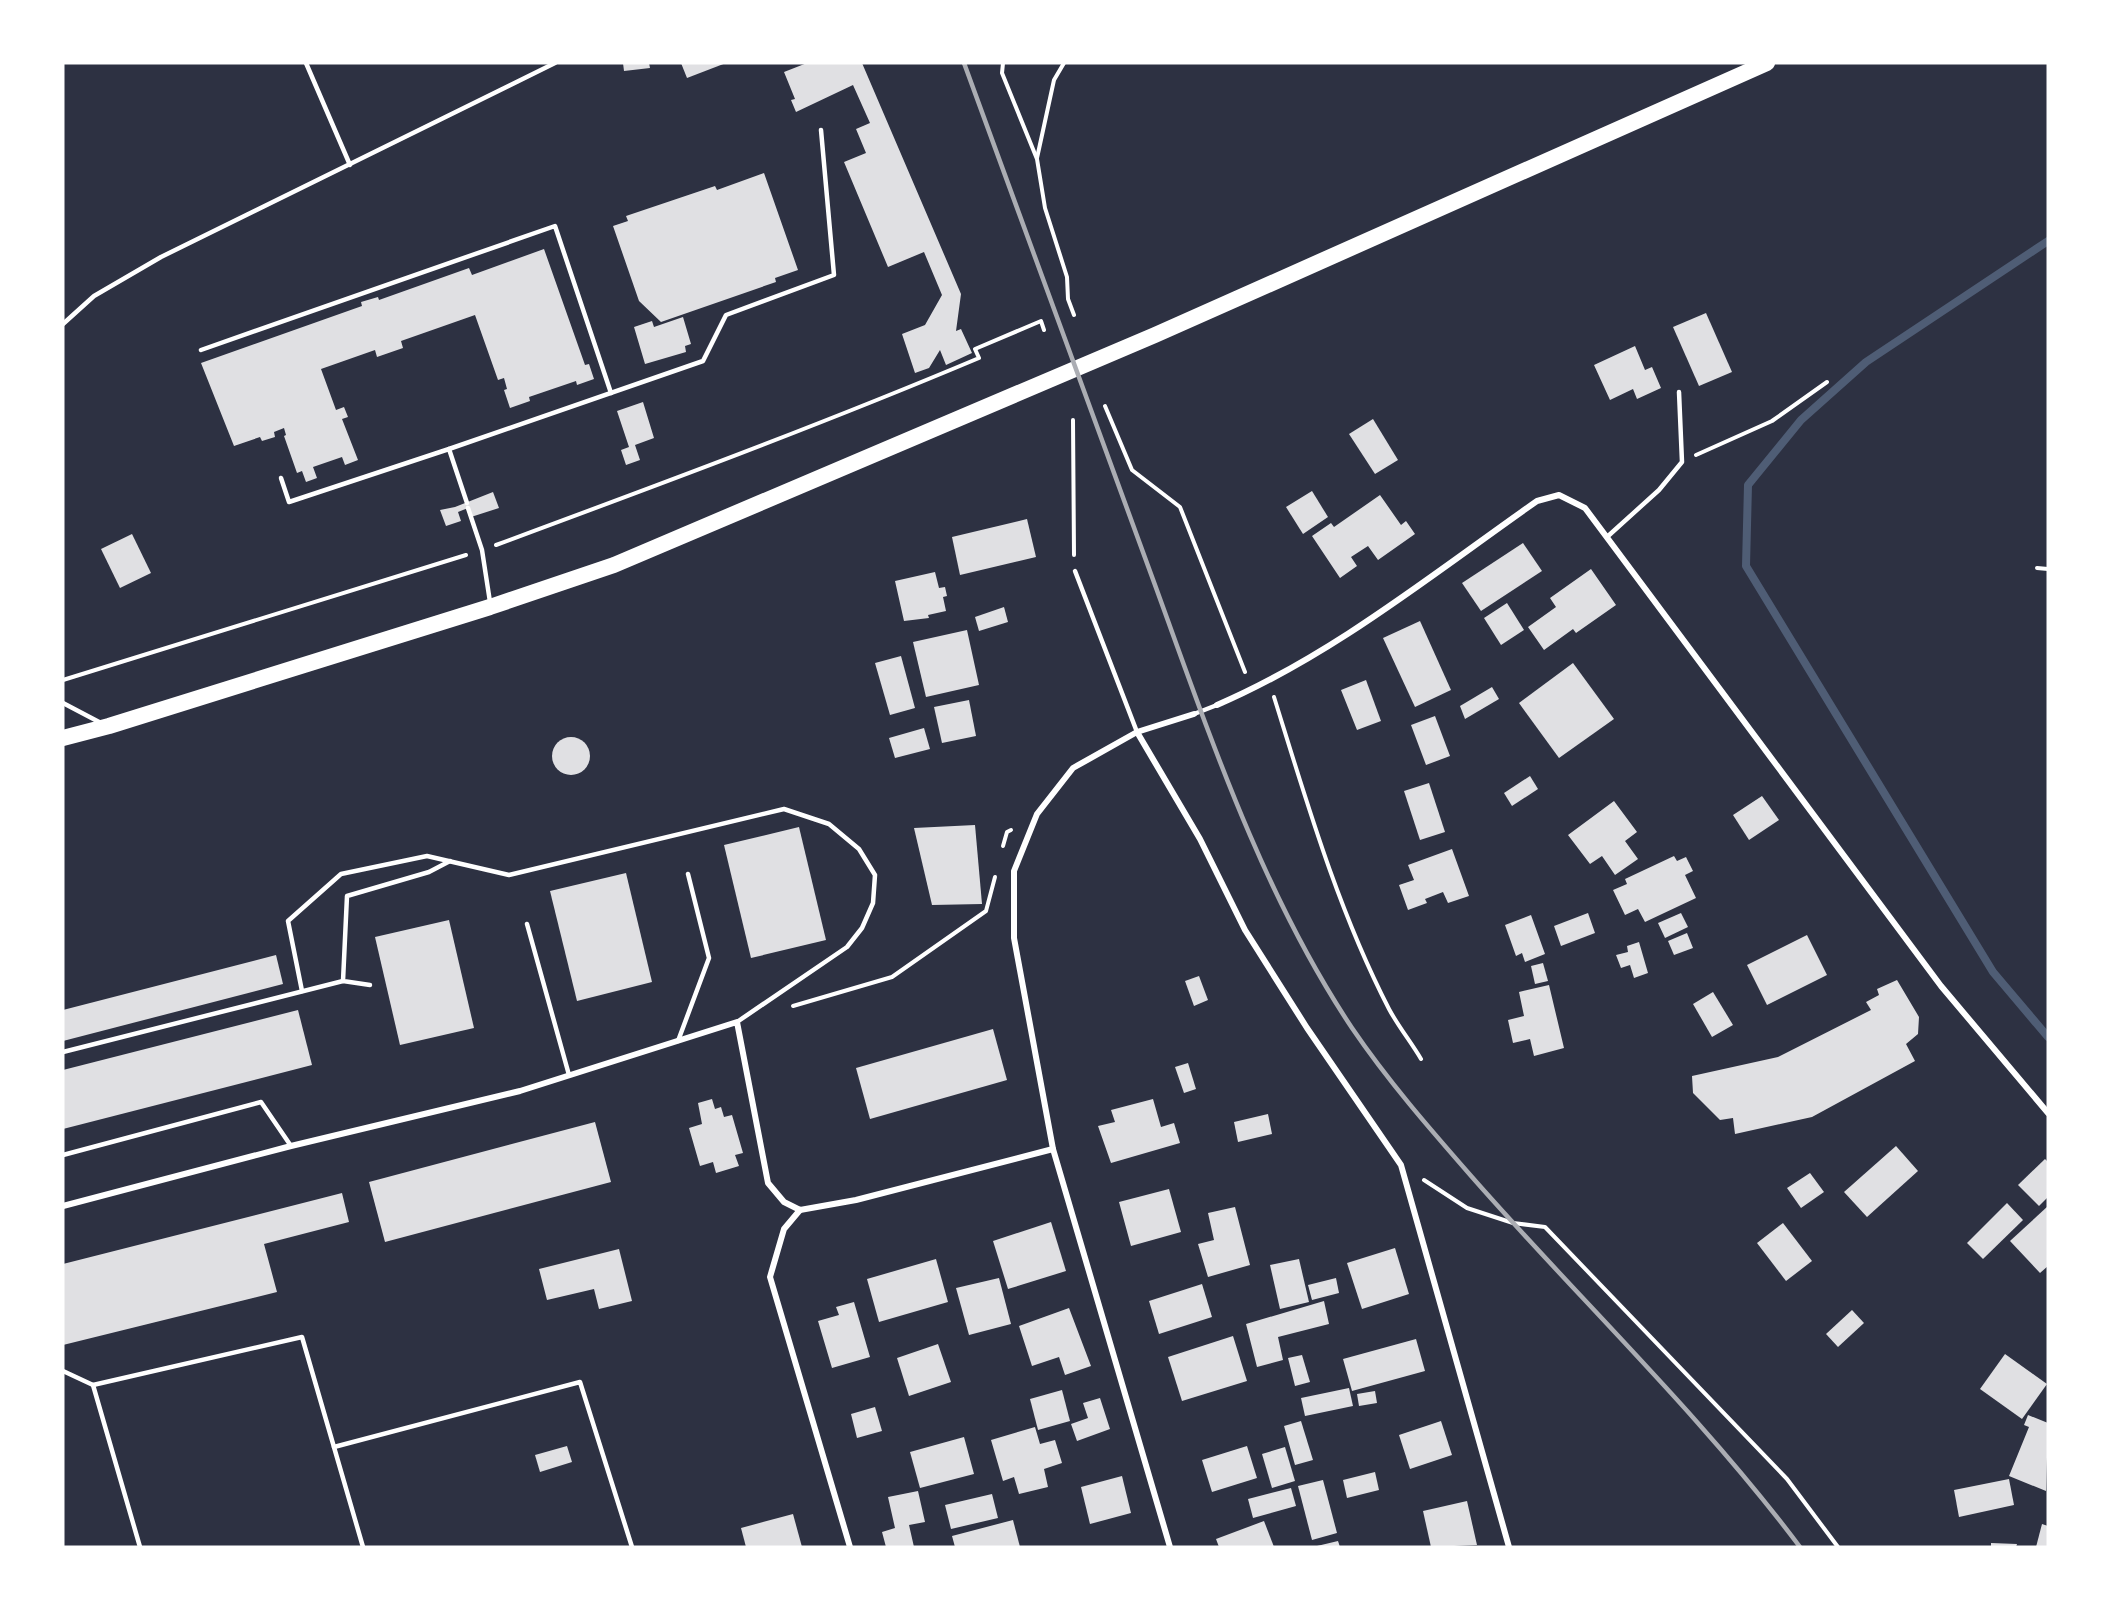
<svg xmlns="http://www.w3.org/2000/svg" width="2111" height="1610" font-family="'PT Sans',sans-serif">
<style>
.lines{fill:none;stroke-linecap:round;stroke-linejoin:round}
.stream{stroke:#4f5d75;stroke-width:8}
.building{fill:#e0e0e3}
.path{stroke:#fff;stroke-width:4}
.service{stroke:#fff;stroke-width:4.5}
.minor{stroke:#fff;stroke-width:6}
.trunk{stroke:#fff;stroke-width:16}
.rail{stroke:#abadb3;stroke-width:4.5}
</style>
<rect width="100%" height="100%" fill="#2d3142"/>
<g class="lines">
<polyline class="stream" points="2048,241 1866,362 1801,420 1748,485 1746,566 1993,972 2048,1037"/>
</g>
<g class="building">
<polygon points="623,63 649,63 650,68 624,71"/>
<polygon points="681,63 726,63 687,78"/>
<polygon points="807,63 862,63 961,294 956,331 961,329 972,353 946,365 940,350 929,368 915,373 902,334 925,325 942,295 924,252 888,267 844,162 866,153 856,129 870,123 853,85 796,112 791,100 795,99 784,72"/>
<polygon points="764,173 798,270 775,278 776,282 661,322 639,301 613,226 628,221 626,216 715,186 717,190"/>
<polygon points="544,249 585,365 589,364 594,379 577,385 576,381 529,397 530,401 510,408 504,390 507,389 504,378 498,380 475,315 401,341 403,348 377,357 375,350 321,369 336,410 344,407 348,417 342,419 358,460 345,465 342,457 313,467 317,478 306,482 302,471 297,473 284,436 286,435 284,428 274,432 275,437 262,441 260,437 234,446 201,363 362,306 361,302 378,297 379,300 469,268 472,275"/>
<polygon points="1706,313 1732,372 1699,386 1673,327"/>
<polygon points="683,317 691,344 685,346 686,352 645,364 634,327 652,321 654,327"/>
<polygon points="1635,346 1645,370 1652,367 1661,388 1637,399 1633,389 1610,400 1594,365"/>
<polygon points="643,402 654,438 635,445 640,460 626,465 621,450 629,447 617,411"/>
<polygon points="1373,419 1398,460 1375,474 1349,434"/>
<polygon points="1312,491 1328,517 1303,534 1286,507"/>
<polygon points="493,492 499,508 471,517 468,508 458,512 461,521 446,526 440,510 455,507"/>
<polygon points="1380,495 1401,525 1406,521 1415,534 1378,560 1368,546 1351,557 1357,566 1340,578 1312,536 1331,523 1334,527"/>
<polygon points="1027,519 1036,557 960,575 952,537"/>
<polygon points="132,534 151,573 120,588 101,549"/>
<polygon points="1523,543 1542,571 1481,611 1462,583"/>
<polygon points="1591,569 1616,605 1576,633 1573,629 1544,650 1528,627 1556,607 1550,598"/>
<polygon points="935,572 939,588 945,587 947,596 943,597 946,611 928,615 929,618 904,621 895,581"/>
<polygon points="1507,603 1524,630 1501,645 1484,618"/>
<polygon points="1004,607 1008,622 979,631 975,617"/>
<polygon points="1420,621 1451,690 1415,707 1383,638"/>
<polygon points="967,630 979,685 926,697 913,642"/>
<polygon points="901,656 915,708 890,715 875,663"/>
<polygon points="1573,663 1614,719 1559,758 1519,703"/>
<polygon points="1366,680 1381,721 1357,730 1341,690"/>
<polygon points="1492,687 1499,699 1465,719 1460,706"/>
<polygon points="969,700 976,736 942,743 934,707"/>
<polygon points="1435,716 1450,756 1426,765 1411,725"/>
<polygon points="924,728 930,749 895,758 889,738"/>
<circle cx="571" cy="756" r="19"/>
<polygon points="1530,776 1538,789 1512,806 1504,793"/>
<polygon points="1429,783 1445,832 1420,840 1404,791"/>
<polygon points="1762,796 1779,820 1749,840 1733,815"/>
<polygon points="1614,801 1637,832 1625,841 1638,859 1615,875 1602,856 1590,864 1568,835"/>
<polygon points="975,825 982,904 932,905 914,828"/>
<polygon points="799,827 826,940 751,958 724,845"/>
<polygon points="1452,849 1469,896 1448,903 1443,892 1425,899 1427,903 1408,910 1399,885 1414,880 1408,865"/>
<polygon points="1674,856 1677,861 1686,857 1693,871 1685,875 1696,898 1645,922 1638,909 1625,915 1613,890 1627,884 1625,879"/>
<polygon points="626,873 652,982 577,1001 550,891"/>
<polygon points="1588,913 1595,933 1561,946 1554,926"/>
<polygon points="1681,913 1688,927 1665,938 1658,923"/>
<polygon points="1531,915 1545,954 1525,962 1522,953 1516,956 1505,925"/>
<polygon points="449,920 474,1028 400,1045 375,937"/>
<polygon points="1687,933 1693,948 1674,955 1668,941"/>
<polygon points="1807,935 1827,975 1767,1005 1747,965"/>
<polygon points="1639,942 1648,973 1634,978 1630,965 1621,968 1616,955 1628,952 1627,946"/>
<polygon points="276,955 283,984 63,1041 63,1010"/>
<polygon points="1543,963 1548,981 1535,984 1531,966"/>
<polygon points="1199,976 1208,1000 1194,1006 1185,981"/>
<polygon points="1897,980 1919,1017 1918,1034 1906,1044 1915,1061 1812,1117 1735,1134 1733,1118 1720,1120 1693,1093 1692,1076 1778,1057 1871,1010 1866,1002 1879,995 1877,989"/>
<polygon points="1549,985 1564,1048 1534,1056 1530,1039 1513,1043 1508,1020 1524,1016 1519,992"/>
<polygon points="1713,992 1733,1025 1712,1037 1693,1004"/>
<polygon points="298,1010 312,1065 63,1129 63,1070"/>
<polygon points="993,1029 1007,1080 870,1119 856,1068"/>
<polygon points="1188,1063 1196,1089 1184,1093 1175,1067"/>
<polygon points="712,1099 715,1109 721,1107 724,1117 732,1115 743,1153 735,1155 739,1166 716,1173 713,1162 700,1166 689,1128 702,1124 698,1103"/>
<polygon points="1153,1099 1161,1127 1174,1123 1180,1143 1111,1163 1098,1126 1115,1122 1111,1110"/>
<polygon points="1268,1114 1272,1134 1238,1142 1234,1122"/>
<polygon points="595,1122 611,1182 385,1242 369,1182"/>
<polygon points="1896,1146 1918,1171 1867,1217 1844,1192"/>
<polygon points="2045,1159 2048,1162 2048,1197 2039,1206 2018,1185"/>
<polygon points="1810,1173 1824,1192 1801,1208 1787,1188"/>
<polygon points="1169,1189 1181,1232 1131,1246 1119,1202"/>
<polygon points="342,1193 349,1222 264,1244 277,1292 63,1345 63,1264"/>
<polygon points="2007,1203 2023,1220 1983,1259 1967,1243"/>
<polygon points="2048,1206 2048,1266 2040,1273 2010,1241"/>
<polygon points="1235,1207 1250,1265 1208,1277 1198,1244 1214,1240 1208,1213"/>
<polygon points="1051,1222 1066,1271 1008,1289 993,1241"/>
<polygon points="1783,1223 1812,1261 1786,1281 1757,1243"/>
<polygon points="1395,1248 1409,1294 1362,1309 1347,1263"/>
<polygon points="619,1249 632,1301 599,1309 594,1289 547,1300 539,1269"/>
<polygon points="936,1259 948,1302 879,1322 867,1279"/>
<polygon points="1299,1259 1309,1302 1280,1309 1270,1265"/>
<polygon points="999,1278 1011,1324 969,1335 956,1288"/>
<polygon points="1336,1278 1339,1293 1312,1300 1308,1285"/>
<polygon points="1202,1284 1212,1317 1159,1334 1149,1301"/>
<polygon points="1324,1301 1329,1324 1278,1337 1283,1360 1257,1367 1246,1324"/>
<polygon points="854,1302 870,1357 832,1368 818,1321 839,1315 836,1307"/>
<polygon points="1069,1308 1091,1366 1065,1375 1059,1357 1032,1366 1019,1326"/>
<polygon points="1852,1310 1864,1323 1838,1347 1826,1334"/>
<polygon points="1233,1336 1247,1381 1182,1401 1168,1357"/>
<polygon points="1416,1339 1425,1371 1352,1391 1343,1359"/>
<polygon points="938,1344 951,1382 909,1396 897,1358"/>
<polygon points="2005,1354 2047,1384 2022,1419 1980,1389"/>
<polygon points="1302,1355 1310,1382 1295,1386 1288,1358"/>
<polygon points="1349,1388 1353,1406 1305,1416 1301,1398"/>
<polygon points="1062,1390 1070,1421 1038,1430 1030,1399"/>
<polygon points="1375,1391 1377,1403 1359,1406 1357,1394"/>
<polygon points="1100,1398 1110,1429 1077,1441 1071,1424 1088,1418 1083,1403"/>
<polygon points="875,1407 882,1431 857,1438 851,1414"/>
<polygon points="2028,1415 2048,1423 2046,1491 2009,1476 2029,1427 2024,1425"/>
<polygon points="1301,1421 1313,1460 1295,1465 1284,1426"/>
<polygon points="1441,1421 1452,1455 1410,1469 1399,1435"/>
<polygon points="1035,1427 1040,1444 1055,1440 1062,1463 1044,1469 1048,1487 1019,1494 1014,1477 1003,1481 991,1440"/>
<polygon points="964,1437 974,1474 920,1488 910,1452"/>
<polygon points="567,1446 572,1462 540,1472 535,1455"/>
<polygon points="1247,1446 1257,1478 1212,1492 1202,1460"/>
<polygon points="1285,1447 1295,1481 1272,1488 1262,1454"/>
<polygon points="1375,1472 1379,1490 1347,1498 1343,1480"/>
<polygon points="1122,1476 1131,1513 1090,1524 1081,1487"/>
<polygon points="2009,1479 2014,1505 1959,1517 1954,1490"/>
<polygon points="1323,1480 1337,1533 1312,1540 1298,1486"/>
<polygon points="1291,1488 1296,1506 1253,1518 1248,1499"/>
<polygon points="918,1491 925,1522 909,1525 914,1547 886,1547 882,1532 895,1528 888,1497"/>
<polygon points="992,1494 998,1518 951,1529 945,1505"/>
<polygon points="1467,1501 1477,1545 1431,1547 1423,1511"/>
<polygon points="793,1514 802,1547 746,1547 741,1528"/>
<polygon points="1013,1520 1020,1547 955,1547 952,1536"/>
<polygon points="1264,1521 1274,1547 1219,1547 1216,1539"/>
<polygon points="2042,1524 2048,1526 2048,1547 2036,1547"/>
<polygon points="1338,1541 1340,1547 1317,1547 1317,1546"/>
<polygon points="1991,1543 2017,1544 2016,1547 1991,1547"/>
</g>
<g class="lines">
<g class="path">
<polyline points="1003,63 1002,73 1037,159 1045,208 1067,277 1068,299 1074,315"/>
<polyline points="1037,158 1054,80 1064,63"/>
<polyline points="1105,406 1132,470 1180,507 1245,672"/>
<polyline points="1073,420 1074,555"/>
<polyline points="1696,455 1772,421 1827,382"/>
<path d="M496,545C658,485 820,425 979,358L975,349L1041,321L1044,330"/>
<polyline points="2037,568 2048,569"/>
<polyline points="63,680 466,555"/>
<path d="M1274,697C1307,803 1338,910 1389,1009C1398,1026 1411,1042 1421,1059"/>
<polyline points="1003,846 1007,832 1011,830"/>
<polyline points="793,1006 892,977 986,911 995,877"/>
<polyline points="1424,1180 1467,1208 1513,1223 1545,1227 1787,1479 1838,1547"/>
</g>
<g class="service">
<polyline points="306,63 350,165"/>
<polyline points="63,324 94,296 161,257 555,63"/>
<polyline points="201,350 555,226 611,393"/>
<polyline points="449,449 703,361 726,315 834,275 821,130"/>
<polyline points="281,478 289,502 449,449 467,503"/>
<polyline points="468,508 482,550 490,602"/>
<polyline points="1607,537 1659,490 1682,462 1679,392"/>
<polyline points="1075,571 1137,732"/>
<polyline points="63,703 101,723"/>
<polyline points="1194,714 1217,705"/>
<polyline points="527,924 569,1075"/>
<polyline points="370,985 343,981 347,896 429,872 450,861"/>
<polyline points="302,991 288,921 341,874 427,856 509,875 784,809 829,824 859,849 875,875 873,903 862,928 847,947 737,1022"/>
<polyline points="678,1041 709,958 688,874"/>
<polyline points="63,1052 343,981"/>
<polyline points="63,1155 261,1102 291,1146"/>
<polyline points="63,1371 93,1385 302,1337 363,1547"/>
<polyline points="93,1385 140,1547"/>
<polyline points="334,1447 580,1382 632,1547"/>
</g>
<g class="minor">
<path d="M1217,705C1333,655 1434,573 1537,501L1559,495L1585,508L1941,986L2048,1113"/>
<polyline points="1137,732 1200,839 1245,930 1307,1028 1401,1165 1509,1547"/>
<polyline points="1053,1149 1170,1547"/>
<polyline points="63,1206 291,1146 520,1091 737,1022 768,1183 784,1202 800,1210 856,1200 1053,1149 1014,938 1014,871 1037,814 1073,768 1137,732 1194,714"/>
<polyline points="800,1210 784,1229 770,1277 850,1547"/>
</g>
<polyline class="trunk" points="63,738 109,726 490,607 614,565 1155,335 1767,63"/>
<path class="rail" d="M964,63C1028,237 1091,411 1155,585C1210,736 1262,893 1352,1028C1388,1081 1430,1129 1472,1177C1580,1300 1701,1415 1800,1547"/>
</g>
<rect width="2111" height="1610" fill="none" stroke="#ffffff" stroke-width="129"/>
</svg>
